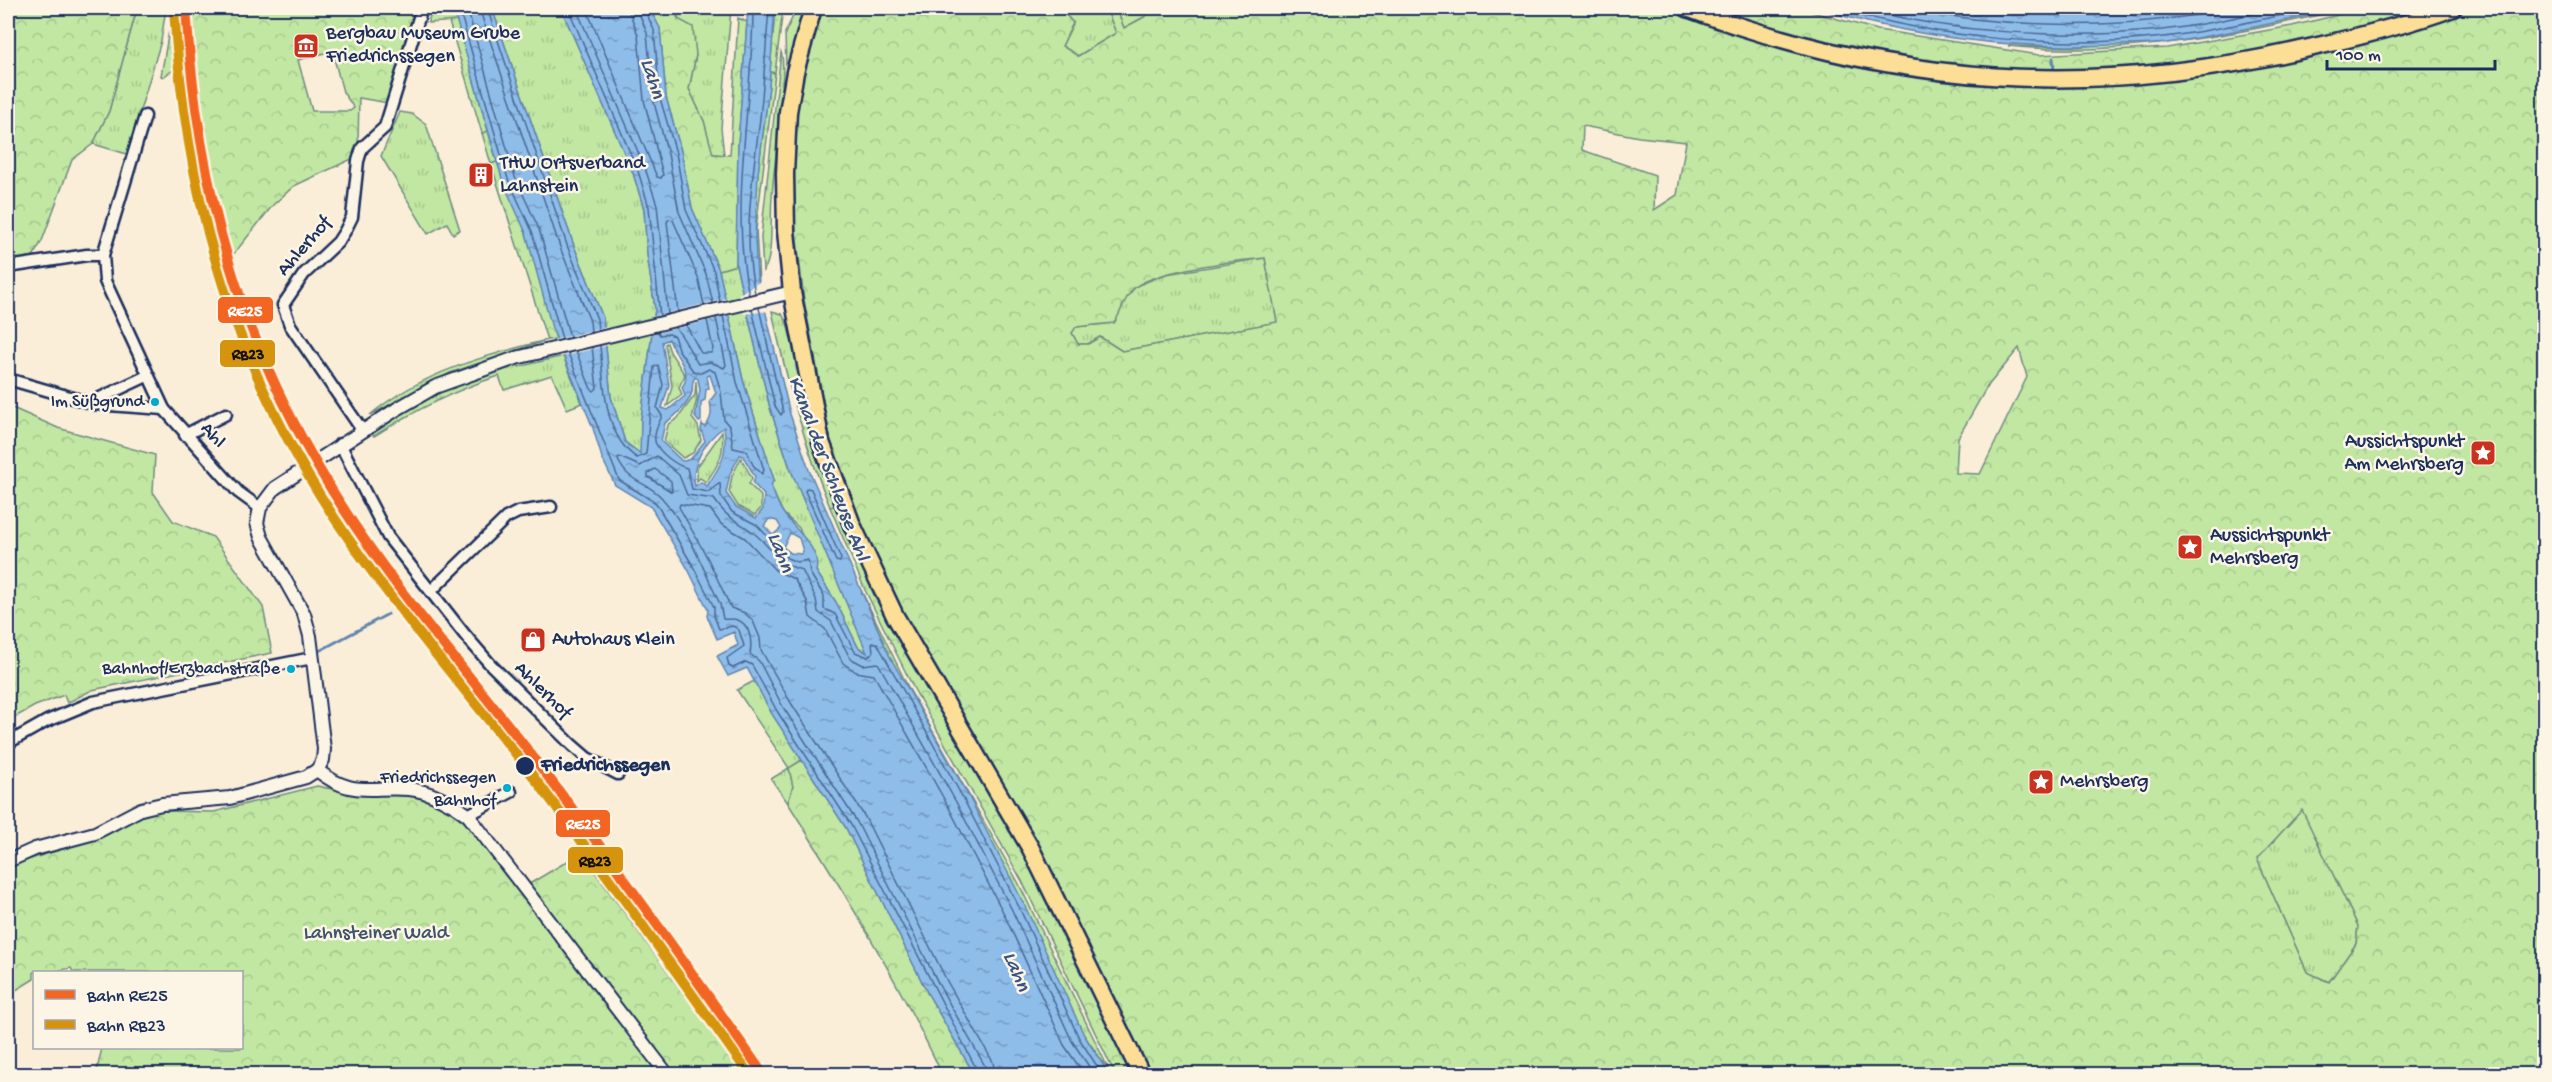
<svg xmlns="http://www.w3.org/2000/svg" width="2552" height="1082" font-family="'Gochi Hand',sans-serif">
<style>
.grass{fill:url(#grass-tufts);stroke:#6e8b80;stroke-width:1.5}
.forest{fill:url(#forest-crowns);stroke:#6e8b80;stroke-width:1.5;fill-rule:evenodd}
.water{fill:url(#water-ripples);stroke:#6184b1;stroke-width:1.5;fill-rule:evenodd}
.pier{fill:#fbeed8}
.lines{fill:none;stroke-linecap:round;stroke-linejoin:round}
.shore{stroke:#496896;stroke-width:1.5}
.stream{stroke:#6184b1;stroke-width:3}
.minor-casing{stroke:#1b2f5e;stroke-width:15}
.tertiary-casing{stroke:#1b2f5e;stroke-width:16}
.primary-casing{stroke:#1b2f5e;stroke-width:21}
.minor{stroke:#fcf5e5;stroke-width:10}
.tertiary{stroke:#fcf5e5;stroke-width:12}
.primary{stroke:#fcde96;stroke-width:16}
.rail-1-casing{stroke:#fcf5e5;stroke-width:15}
.rail-2-casing{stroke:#fcf5e5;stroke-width:15}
.rail-1{stroke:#f26522;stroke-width:10}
.rail-2{stroke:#d6940e;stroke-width:10}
.bus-dot{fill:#00a9ce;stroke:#fcf5e5;stroke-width:2}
.stop-dot{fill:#1b2f5e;stroke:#fcf5e5;stroke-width:2}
.labels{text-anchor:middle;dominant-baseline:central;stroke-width:5;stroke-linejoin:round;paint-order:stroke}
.bus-label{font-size:18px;fill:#1b2f5e;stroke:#fcf5e5;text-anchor:end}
.poi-label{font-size:20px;fill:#1b2f5e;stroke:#fcf5e5;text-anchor:start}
.street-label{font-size:20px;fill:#1b2f5e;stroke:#fcf5e5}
.stop-label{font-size:20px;font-weight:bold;fill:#1b2f5e;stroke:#fcf5e5;text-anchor:start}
.park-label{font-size:20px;fill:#3c546c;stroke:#fcf5e5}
.water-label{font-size:21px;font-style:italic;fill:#385281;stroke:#fcf5e5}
.line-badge{stroke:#fcf5e5;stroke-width:2}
.badge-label{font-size:16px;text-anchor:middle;font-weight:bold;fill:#fff}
.pale-badge-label{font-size:16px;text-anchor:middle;font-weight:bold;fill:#111}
</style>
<defs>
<pattern id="grass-tufts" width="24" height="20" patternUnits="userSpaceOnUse" patternTransform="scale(1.5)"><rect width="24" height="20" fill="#c1e7a2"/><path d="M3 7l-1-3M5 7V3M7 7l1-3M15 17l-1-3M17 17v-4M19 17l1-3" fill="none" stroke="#a5c68e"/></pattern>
<pattern id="forest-crowns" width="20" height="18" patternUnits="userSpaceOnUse" patternTransform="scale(1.5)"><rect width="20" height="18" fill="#c1e7a2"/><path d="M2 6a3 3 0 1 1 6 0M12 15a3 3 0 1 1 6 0" fill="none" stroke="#a5c68e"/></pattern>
<pattern id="water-ripples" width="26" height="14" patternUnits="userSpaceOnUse" patternTransform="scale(1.5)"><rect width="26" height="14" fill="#8fbde9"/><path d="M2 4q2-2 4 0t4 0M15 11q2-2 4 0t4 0" fill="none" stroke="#749ac0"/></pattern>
</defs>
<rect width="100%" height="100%" fill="#fbeed8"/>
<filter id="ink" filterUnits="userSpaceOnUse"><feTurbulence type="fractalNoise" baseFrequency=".0167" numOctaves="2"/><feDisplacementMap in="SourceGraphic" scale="12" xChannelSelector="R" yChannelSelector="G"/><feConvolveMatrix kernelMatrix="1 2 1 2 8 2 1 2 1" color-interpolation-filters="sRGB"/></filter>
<g filter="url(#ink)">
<g class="grass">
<polygon points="137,8 166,8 161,41 127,154 93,144 109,111"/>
<polygon points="432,8 453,8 457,21 428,23"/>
<polygon points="492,8 561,8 633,173 644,209 647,254 655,309 641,419 641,454 625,442 611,397 603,318 574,246"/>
<polygon points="674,8 731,8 721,128 724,155 712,154 704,121 689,89 696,55"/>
<polygon points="797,8 805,8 786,69 785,33"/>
<polygon points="1060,8 1106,8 1116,33 1078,56 1062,46 1073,23"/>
<polygon points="1116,8 1144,8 1146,16 1124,28"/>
<path d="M2350,8C2239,34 2122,58 2008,46L2079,47Z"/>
<path d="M781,52C788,67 773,171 772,197C770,217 774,260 763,271L761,237Z"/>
<path d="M770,72L775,73L756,229L759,283C744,219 766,137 770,72Z"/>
<polygon points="400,112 412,114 426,124 460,230 453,234 447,223 428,234 381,156"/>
<polygon points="488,131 497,162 491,164 482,133"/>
<polygon points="1265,258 1278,322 1122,351 1100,337 1088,344 1078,344 1072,333 1075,327 1105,324 1136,286 1166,274"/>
<polygon points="736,265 770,408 790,468 868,653 858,647 836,602 816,571 799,528 783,513 770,485 774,480 743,380 719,270"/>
<path d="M772,311L782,314L787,323L817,448L844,516L834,506L830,507C804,443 786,379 772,311Z"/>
<path d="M547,340L450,373L370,415C420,373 486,355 547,340Z"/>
<polygon points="667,343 670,352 685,375 679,387 682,395 667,406 672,386 665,344"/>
<path d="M563,356L582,403L567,409L552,375L504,390L499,376C454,390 414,411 374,436L370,432L429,397L459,383L517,364L519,367Z"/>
<polygon points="696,381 697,399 692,418 698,426 701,440 693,453 683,458 664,441 668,425 678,418 695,395"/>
<path d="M722,432C725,452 719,465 706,482L700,478L697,481V467Z"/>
<polygon points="741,458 752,478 749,484 761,496 761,508 755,515 738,506 729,492 732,476"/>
<polygon points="861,590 909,689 1018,882 1111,1074 1084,1035 889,655"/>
<polygon points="754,681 802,760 789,768 793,786 788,803 771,779 789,768 737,690"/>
<polygon points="2302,809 2358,926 2356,944 2329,982 2307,972 2257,859"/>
</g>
<g class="forest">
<polygon points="8,8 137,8 109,111 93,144 72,160 42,241 28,265 8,267"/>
<path d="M191,8H417L388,103L359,98L358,144L354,158L294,186L273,205L233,255L205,156L197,107ZM332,51L343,92L354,108L350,111H312L298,60Z"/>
<polygon points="649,8 674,8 678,19 693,27 696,55 689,89 704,121 713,154 730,155 738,18 747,22 738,144 736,265 719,270 692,208 681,151 666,97 660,29"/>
<polygon points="775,8 783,8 775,73 770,72"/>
<path d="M821,8H1060L1073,23L1062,46L1078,56L1116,33L1106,8H1116L1124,28L1146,16L1144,8H1663L1762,43L1818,58L1921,77L2030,86L2080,87L2194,78L2245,70L2443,19L2472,8H2544V1074H1148L878,570L835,463L804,300L792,197L796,106ZM1583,126L1639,137L1686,142L1677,195L1654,210L1655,175L1582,150ZM1265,258L1277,322L1122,351L1100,337L1088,344H1078L1072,333L1076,327L1114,323C1122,312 1123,299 1134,288C1156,270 1235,261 1265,258ZM2019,348L2027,377L1980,474L1956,473L1958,438L1987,387ZM2302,810L2358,926L2356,944L2329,982L2307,972L2257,859Z"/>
<polygon points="1704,8 1797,8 1878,30 2039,55 2167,48 2292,26 2367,8 2430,8 2326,38 2194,64 2053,73 1936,64 1812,42"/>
<polygon points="172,13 176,68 163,77 161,76"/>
<polygon points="457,21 488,131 482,133 449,22"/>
<polygon points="497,162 526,233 556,339 547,340 491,164"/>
<polygon points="8,406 58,428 155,455 153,492 173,521 213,537 263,607 272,653 92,690 67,703 64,695 35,706 8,721"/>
<polygon points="834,506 844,516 1023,846 1135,1074 1115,1074 1022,881 914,689 865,590 830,507"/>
<path d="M802,760L846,828L928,994L974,1074H942C898,980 844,892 788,803L793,787L789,768Z"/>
<path d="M317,786C336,790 356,794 376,794C386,795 398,791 408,792C459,800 490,852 521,889L581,853L742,1074H96L102,1048H242V972H73L71,968L52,972H34V979L8,995V866L95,839L140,816L161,811L214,812Z"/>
</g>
<g class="water">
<path d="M453,8H492L574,246L603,318L611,397L625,442L640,454L641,419L655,309L647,254L644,209L633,173L561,8H649L660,28L666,97L681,151L692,208L719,270L743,380L774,480L771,485C774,493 777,503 782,511C792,528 822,548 816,571L836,602L858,647L867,653L790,468L770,408L736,265L738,144L748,8H775L769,86L758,174L755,239L757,276L790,414L809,470L889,655L968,795L1024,904L1084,1035L1109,1074H974L928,994L846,828L772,714L747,668L728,676L717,656L738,645L734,632L717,639L707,616L708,610L688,569L651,507L615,485L602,458L593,428L552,328L526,233L503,182ZM669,339C674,355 694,372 682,387L685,396L668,410L662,408L669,385L662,342ZM710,375L716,393L710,401C712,412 712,418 705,427L702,424L701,430L705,441C697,449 694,461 682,461L661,441L665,423C675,417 689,404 692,392C693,386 691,383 695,377L698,379L700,390L695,417L699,422L701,421V402L705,400L706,389L709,388L707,376ZM724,427C728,454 722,464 707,486L701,482L695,486C690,465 706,439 724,427ZM740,455L743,456L755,477L753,483L764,495L763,509L756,518L736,507L726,493L730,474ZM769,519L777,521L781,528L773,535L764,526ZM790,533L799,538L803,551L801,554L791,553L783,547Z"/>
<path d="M1815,8H2346C2286,20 2227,34 2167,43C2149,45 2130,45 2112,45C2010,50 1912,37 1815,8Z"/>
</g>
<g class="pier">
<polygon points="761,281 769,311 744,314 739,294"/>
<polygon points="728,298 732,315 649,335 651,317"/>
<polygon points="607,327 609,345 560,357 553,340"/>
</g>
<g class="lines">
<g class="shore">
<polyline points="459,8 508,179 532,231 562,339"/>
<polyline points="467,8 515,177 539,229 570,337"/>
<polyline points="479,8 561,250 590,321 591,332"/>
<polyline points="487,8 568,248 597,319 598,331"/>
<polyline points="568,8 638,171 649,207 660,316"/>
<polyline points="576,8 645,168 657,205 668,314"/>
<polyline points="586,8 657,177 661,178 663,175 644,100 638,35 628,8"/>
<polyline points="637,8 647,33 653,99 668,154 679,212 706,274 713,303"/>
<polyline points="644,8 654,30 660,98 676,153 686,210 714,271 720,302"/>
<path d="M1836,8C1940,39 2056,49 2164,37C2215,31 2266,18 2316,8"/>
<path d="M1862,8C1952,34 2069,39 2162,30C2202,26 2241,16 2280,8"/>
<path d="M1904,8C2012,30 2127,30 2236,8"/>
<path d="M755,293C742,236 753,176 760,118C764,81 766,44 769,8"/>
<path d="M749,295C729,204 753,99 753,8"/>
<polyline points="752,309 775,406 781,415 783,412 759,308"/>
<polyline points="678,312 667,222 669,219 673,220 698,277 704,305"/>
<polyline points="686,325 701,353 711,353 713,349 707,320"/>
<path d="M675,328C682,333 692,355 698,364L711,362L724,368L726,365L716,318"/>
<polyline points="658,332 660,335 669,334 674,336 678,349 693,371 701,373 709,369 715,372 721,392 724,420 730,427 733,448 747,451 753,465 762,474 764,470 737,382 723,316"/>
<path d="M600,346C604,382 603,436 637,458L646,454L654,367L658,365L663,385L657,408L662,416C659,422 652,437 656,444C661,454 677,466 687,468L692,489L708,492L720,483L721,496L732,512L757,525L787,558L797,562L808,560L810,573L824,596V609L835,614L855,652L868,657L873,652L872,643H877L963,798L1019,907L1079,1038L1102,1074"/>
<polyline points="576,351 591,389 594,391 597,388 592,347"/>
<polyline points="568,353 619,480 656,503 693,566 714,607 714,616 719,629 733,626 739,630 744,646 727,658 729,666 733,668 746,662 752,665 777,711 851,825 979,1074"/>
<polygon points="655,469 671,481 672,492 648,477 648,473"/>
<polygon points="807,488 811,489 841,559 840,562 836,561 805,491"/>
<path d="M986,1074L985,1066L940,987L857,822L783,707L759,661L750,654C752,643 751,624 737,620C733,618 727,620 723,619L720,604C703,569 688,527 662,498C646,480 630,485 618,460L619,457L640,466L657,456L679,475L687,495L714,499C728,519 731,517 750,530C771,545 774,563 802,570L816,599L818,612L831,621L850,658L863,665L878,663L956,802L1012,910L1072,1041L1094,1074"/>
<polyline points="995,1074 993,1062 948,983 865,817 791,703 761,650 760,638 753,621 745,613 731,608 708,559 679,507 680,504 710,509 721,524 745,538 775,570 794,579 807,601 810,617 825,629 843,663 856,672 874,675 948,806 1004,914 1064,1045 1084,1074"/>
</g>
<g class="stream">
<polyline points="2053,58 2054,70"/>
<polyline points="8,294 8,293"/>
<polyline points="321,650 388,614"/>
</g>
<g class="minor-casing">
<g id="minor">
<polyline points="145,116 103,255 105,281 164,409 238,492 260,508"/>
<polyline points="8,267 87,255 103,255"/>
<polyline points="8,379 94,404 164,409"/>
<polyline points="94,404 100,398 147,376"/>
<polyline points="362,430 290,325 283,305 304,274 338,242 345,231 352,217 358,161 362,148 385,127 422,8"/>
<polyline points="185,435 226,414"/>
<polyline points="340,444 388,537 465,635 490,664 572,745 587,758 618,774"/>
<polyline points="431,591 506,518 518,512 551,507"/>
<polyline points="8,743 47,721 93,702 312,658"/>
<polyline points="468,815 511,792"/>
</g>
</g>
<g class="tertiary-casing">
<g id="tertiary">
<path d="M317,770C352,798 369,786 409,789C429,791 452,803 468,815L667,1074"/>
<polyline points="8,861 35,849 95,833 141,809 162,804 230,798 306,777 317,770 323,760 324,749 310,636 304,614 261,537 257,523 260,508 275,488 397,409 435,387 516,358 792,292"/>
</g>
</g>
<g class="primary-casing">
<g id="primary">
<polyline points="813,8 795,72 788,112 785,174 786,231 792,292 821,442 852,525 895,616 1031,849 1141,1074"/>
<path d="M1687,8C1896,86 2091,99 2309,48C2358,37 2407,25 2453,8"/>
</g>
</g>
<use href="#minor" class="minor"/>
<use href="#tertiary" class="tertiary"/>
<use href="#primary" class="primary"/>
<g class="rail-1-casing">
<path id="rail-1" d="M186,8C198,202 246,364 355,526C409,607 474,680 533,757C613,861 688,967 763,1074"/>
</g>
<g class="rail-2-casing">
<path id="rail-2" d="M174,9C186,204 235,375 348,538C402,616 464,688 523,763C601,865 675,970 749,1074"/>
</g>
<use href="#rail-1" class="rail-1"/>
<use href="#rail-2" class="rail-2"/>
</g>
</g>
<defs>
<g id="museum-square" transform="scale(1.35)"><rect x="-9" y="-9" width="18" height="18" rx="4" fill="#c8321e" stroke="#fcf5e5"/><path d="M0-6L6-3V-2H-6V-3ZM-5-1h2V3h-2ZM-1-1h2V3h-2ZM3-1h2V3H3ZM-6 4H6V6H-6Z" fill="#fff"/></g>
<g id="building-square" transform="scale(1.35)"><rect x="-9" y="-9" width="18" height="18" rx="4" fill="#c8321e" stroke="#fcf5e5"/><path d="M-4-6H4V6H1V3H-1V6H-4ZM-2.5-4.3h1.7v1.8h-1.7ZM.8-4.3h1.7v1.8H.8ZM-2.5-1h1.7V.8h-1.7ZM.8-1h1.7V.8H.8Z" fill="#fff"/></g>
<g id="sight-square" transform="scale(1.35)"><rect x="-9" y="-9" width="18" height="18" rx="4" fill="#c8321e" stroke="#fcf5e5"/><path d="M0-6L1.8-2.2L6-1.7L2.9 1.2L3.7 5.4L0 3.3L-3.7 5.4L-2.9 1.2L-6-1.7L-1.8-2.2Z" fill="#fff"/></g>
<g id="shop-square" transform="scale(1.35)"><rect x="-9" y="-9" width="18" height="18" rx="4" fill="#c8321e" stroke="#fcf5e5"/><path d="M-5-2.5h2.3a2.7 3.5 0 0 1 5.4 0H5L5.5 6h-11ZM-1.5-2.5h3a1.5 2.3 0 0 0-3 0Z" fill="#fff"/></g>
</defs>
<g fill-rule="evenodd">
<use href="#museum-square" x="306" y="46"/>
<use href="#building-square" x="481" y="175"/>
<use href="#sight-square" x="2483" y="453"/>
<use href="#sight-square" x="2190" y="547"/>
<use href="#shop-square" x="533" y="640"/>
<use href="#sight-square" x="2041" y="782"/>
</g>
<g class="bus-dot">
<circle cx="155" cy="402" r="5"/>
<circle cx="291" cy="669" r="5"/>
<circle cx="507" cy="788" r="5"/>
</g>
<circle class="stop-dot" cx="525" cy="766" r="10"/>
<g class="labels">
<g class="bus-label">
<text x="144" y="402">Im Süßgrund</text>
<text x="280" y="669">Bahnhof/Erzbachstraße</text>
<text x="496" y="778">Friedrichssegen<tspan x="496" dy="23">Bahnhof</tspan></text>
</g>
<g class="poi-label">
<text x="326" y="34">Bergbau Museum Grube<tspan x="326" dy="23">Friedrichssegen</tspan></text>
<text x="500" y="164">THW Ortsverband<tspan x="500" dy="23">Lahnstein</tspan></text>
<text x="2464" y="442" text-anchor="end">Aussichtspunkt<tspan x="2464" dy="23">Am Mehrsberg</tspan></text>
<text x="2210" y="536">Aussichtspunkt<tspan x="2210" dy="23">Mehrsberg</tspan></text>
<text x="552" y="640">Autohaus Klein</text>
<text x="2060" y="782">Mehrsberg</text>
</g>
<g class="street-label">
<text transform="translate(305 247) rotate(-49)">Ahlerhof</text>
<text transform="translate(212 436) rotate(48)">Ahl</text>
<text transform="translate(542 691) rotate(45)">Ahlerhof</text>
</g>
<g class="stop-label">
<text x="541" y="766">Friedrichssegen</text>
</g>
<g class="park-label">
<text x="376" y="934">Lahnsteiner Wald</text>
</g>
<g class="water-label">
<text transform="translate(651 79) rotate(72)">Lahn</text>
<text transform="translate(827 469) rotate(69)">Kanal der Schleuse Ahl</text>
<text transform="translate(779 553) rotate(69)">Lahn</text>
<text transform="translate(1015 972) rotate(67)">Lahn</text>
</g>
</g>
<g class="line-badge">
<rect x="217" y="296" width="57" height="28" rx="6" fill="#f26522"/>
<rect x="219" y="339" width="57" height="29" rx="6" fill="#d6940e"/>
<rect x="555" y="809" width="56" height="29" rx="6" fill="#f26522"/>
<rect x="567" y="846" width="57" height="28" rx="6" fill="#d6940e"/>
</g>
<g class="badge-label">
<text x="245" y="316">RE25</text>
<text x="583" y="829">RE25</text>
</g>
<g class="pale-badge-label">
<text x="248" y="359">RB23</text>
<text x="595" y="866">RB23</text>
</g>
<rect width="2552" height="1082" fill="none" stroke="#fcf5e5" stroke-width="30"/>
<rect x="15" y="15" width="2522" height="1052" fill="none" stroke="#1b2f5e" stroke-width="2" filter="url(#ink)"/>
<rect x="33" y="971" width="210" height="78" fill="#fcf5e5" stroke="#a2a6af" stroke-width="1.5"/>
<rect x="45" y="990" width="30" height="9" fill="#f26522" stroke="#a2a6af" stroke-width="1.5"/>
<text x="87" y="1001" font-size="18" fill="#1b2f5e">Bahn RE25</text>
<rect x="45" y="1020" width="30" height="9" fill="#d6940e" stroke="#a2a6af" stroke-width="1.5"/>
<text x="87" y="1031" font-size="18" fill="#1b2f5e">Bahn RB23</text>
<path d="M2327 60v9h168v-9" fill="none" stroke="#1b2f5e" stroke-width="3"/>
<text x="2336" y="60" font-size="18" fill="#1b2f5e" stroke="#fcf5e5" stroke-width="4.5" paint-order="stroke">100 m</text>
</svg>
